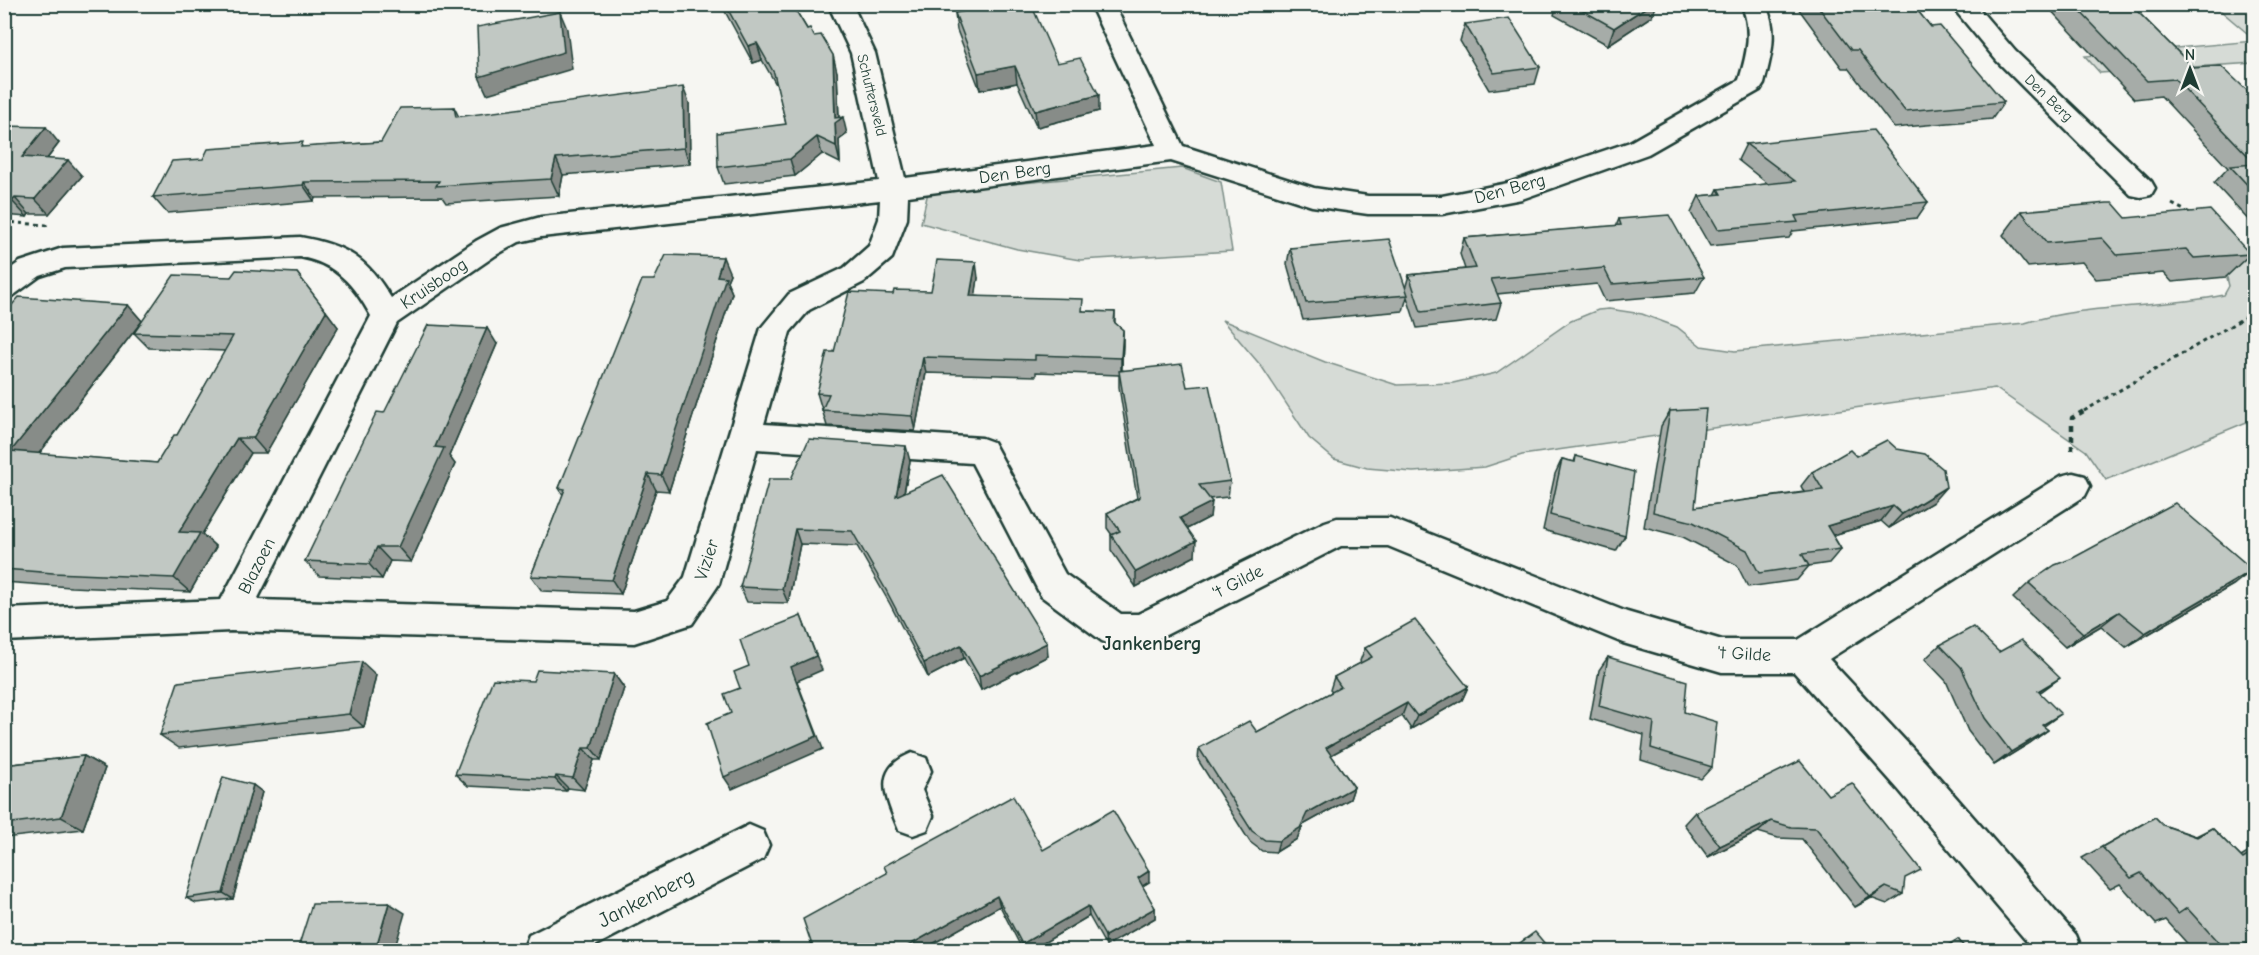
<svg xmlns="http://www.w3.org/2000/svg" width="2259" height="955" font-family="'Comic Neue',sans-serif">
<style>
.green{fill:#d6dbd6;stroke:#7a8c85;stroke-width:1.5}
.lines{fill:none;stroke-linecap:round;stroke-linejoin:round}
.minor-casing{stroke:#1f3d34;stroke-width:5}
.path-far1{stroke:#1f3d34;stroke-width:3;stroke-dasharray:4 4;stroke-linecap:butt}
.path{stroke:#1f3d34;stroke-width:4.5;stroke-dasharray:5 5;stroke-linecap:butt}
.minor{fill:#f6f6f2;fill-rule:evenodd}
.wall{fill:#a6aca8;stroke:#1f3d34;stroke-width:1.5}
.shaded-wall{fill:#878c88;stroke:#1f3d34;stroke-width:1.5}
.building{fill:#c1c8c3;stroke:#1f3d34;stroke-width:1.5}
.labels{text-anchor:middle;dominant-baseline:central;stroke-width:4.5;stroke-linejoin:round;paint-order:stroke}
.far-street-label{font-size:15px;fill:#1f3d34;stroke:#f6f6f2}
.street-label{font-size:18px;fill:#1f3d34;stroke:#f6f6f2}
.neighbourhood-label{font-size:20px;font-weight:bold;fill:#1f3d34;stroke:#f6f6f2}
.near-street-label{font-size:21px;fill:#1f3d34;stroke:#f6f6f2}
</style>
<rect width="100%" height="100%" fill="#f6f6f2"/>
<filter id="ink" filterUnits="userSpaceOnUse"><feTurbulence type="fractalNoise" baseFrequency=".0167" numOctaves="2"/><feDisplacementMap in="SourceGraphic" scale="12" xChannelSelector="R" yChannelSelector="G"/><feConvolveMatrix kernelMatrix="1 2 1 2 8 2 1 2 1" color-interpolation-filters="sRGB"/></filter>
<g filter="url(#ink)">
<g class="green">
<polygon points="2214,5 2254,5 2254,39"/>
<polygon points="2254,41 2254,63 2100,73 2085,56"/>
<polygon points="1182,168 1221,182 1232,251 1080,260 1017,249 921,223 928,192"/>
<path d="M2254,251V419L2106,480L2086,451L1995,388L1522,455L1485,467L1413,472L1367,468L1334,459L1309,438L1262,367L1222,320L1325,362L1397,385L1453,383L1496,373L1571,321L1598,310L1609,309L1642,314L1677,327L1701,346L1735,351L2025,323C2089,303 2158,309 2224,295L2229,286L2221,253Z"/>
</g>
<g class="lines">
<g class="minor-casing">
<g id="minor">
<path d="M828,4H852L875,53L905,178L1156,145L1090,4H1114L1183,146L1314,188L1368,196H1442L1508,183L1630,142L1739,80C1747,54 1753,30 1741,4H1765C1779,31 1771,56 1764,84L1760,90L1648,154L1522,199L1442,214H1368L1312,206L1171,161L908,196L907,219L892,258L864,282L809,310L790,332L764,424L982,438L993,442L1065,574L1121,614H1138L1325,522L1337,518H1390L1627,612L1722,640H1798L2061,476L2073,473L2085,476L2090,486L2085,496L1829,659L1926,763L2076,935L2082,950H2034L1898,789L1794,672H1722L1623,643L1388,546H1341L1154,641L1141,646H1115L1102,641L1041,596L972,463L757,449L719,584L692,624L634,643L231,631L4,641V609L221,600L371,316C354,285 336,263 300,257L65,268L40,276L14,295L4,298V273L20,262L63,248L300,237C346,245 367,258 391,298L476,241L500,228L541,217L879,181L851,53ZM880,200L879,219L869,246L844,268L789,294L761,328L685,577L667,601L634,611L257,600L397,323L496,255L519,242L541,237Z"/>
<polygon points="1950,4 1975,4 2015,51 2151,181 2155,188 2151,195 2141,197 2131,195 1997,61"/>
<path d="M912,753L926,758L931,771L922,790L933,816L927,830L913,835L899,830C886,798 871,769 912,753Z"/>
<polygon points="749,825 763,831 769,845 763,859 587,950 523,950 529,935"/>
</g>
</g>
<g class="path-far1">
<polyline points="2172,204 2190,213"/>
<polyline points="4,222 46,225 48,230"/>
<polyline points="2242,255 2254,267"/>
<polyline points="2084,411 2254,312"/>
</g>
<polyline class="path" points="2072,450 2072,418 2087,409"/>
<use href="#minor" class="minor"/>
</g>
<g class="wall">
<polygon points="721,4 792,4 807,29 837,72 839,117 847,134 839,140 840,163 822,154 795,176 724,184 718,167 786,124 778,88 762,60 753,63"/>
<polygon points="972,4 975,4 1057,63 1099,111 1037,127 1017,83 980,90 957,30 955,13 973,10"/>
<polygon points="1557,4 1657,4 1652,16 1608,45 1554,15"/>
<polygon points="1795,4 1912,4 1931,27 2004,102 1992,119 1894,128 1848,68 1842,68"/>
<polygon points="2045,4 2130,4 2194,68 2254,97 2254,226 2214,183 2228,168 2161,96 2134,99"/>
<polygon points="1465,24 1540,67 1535,84 1489,90 1460,41"/>
<polygon points="689,103 690,164 563,175 559,196 446,203 442,197 315,198 314,201 167,213 153,197 307,147 381,142 454,107 459,117"/>
<polygon points="4,119 11,126 59,143 47,159 82,176 49,214 29,214 27,217 4,215"/>
<polygon points="1746,144 1928,202 1917,218 1793,231 1789,238 1710,246 1691,213 1699,196 1715,195 1718,189 1768,184 1738,160"/>
<polygon points="2021,211 2126,218 2250,254 2226,277 2172,282 2164,273 2096,279 2082,262 2028,267 2003,235"/>
<polygon points="1619,219 1704,277 1695,293 1605,301 1597,284 1497,294 1501,303 1496,319 1417,328 1407,297 1403,311 1303,320 1287,264 1290,248 1405,289 1409,275 1465,269 1460,254 1464,238 1616,226"/>
<polygon points="297,273 338,327 266,453 251,453 202,534 216,547 190,592 71,587 4,582 4,314 128,305 142,321 39,454 157,463 177,435 225,351 149,348 134,333 231,277"/>
<polygon points="730,274 727,281 732,293 669,491 656,490 621,594 542,591 531,576 563,495 559,488 654,280"/>
<polygon points="978,278 975,296 1084,311 1115,312 1115,323 1123,330 1122,370 1187,387 1230,481 1228,497 1209,499 1210,517 1187,529 1195,556 1136,587 1111,550 1111,535 1112,535 1107,528 1107,513 1137,498 1119,387 1119,375 1036,372 1036,376 926,373 915,431 827,426 817,393 834,352 893,294 931,291"/>
<polygon points="497,344 449,456 455,464 411,562 390,561 382,579 319,576 305,561 384,413"/>
<polygon points="1670,411 1695,507 1804,492 1801,486 1812,472 1856,456 1933,502 1889,528 1881,521 1833,535 1841,549 1829,563 1809,566 1797,580 1748,587 1737,565 1683,537 1644,527 1661,426"/>
<polygon points="1576,456 1625,536 1616,551 1543,530 1555,474 1562,459 1574,462"/>
<polygon points="910,461 904,493 1048,656 981,690 964,658 928,677 890,604 857,546 800,544 788,603 747,602 740,587 791,479"/>
<polygon points="2029,583 2233,585 2126,647 2101,626 2065,647 2013,598"/>
<polygon points="1940,645 2040,693 2043,726 2048,730 2030,743 1994,765 1968,731 1946,681 1925,659"/>
<polygon points="1365,648 1468,687 1462,700 1411,729 1402,716 1331,755 1354,787 1350,799 1303,825 1297,839 1276,852 1262,851 1250,842 1198,760 1199,748 1257,732 1332,692 1330,690 1334,677 1361,663 1360,661"/>
<polygon points="1608,657 1684,712 1712,767 1701,779 1641,760 1644,735 1590,719 1599,670"/>
<polygon points="614,674 624,688 601,760 594,760 584,790 568,788 566,791 468,786 455,774"/>
<polygon points="376,675 364,727 179,748 160,735"/>
<polygon points="84,756 105,768 83,829 4,838 4,765"/>
<polygon points="253,785 262,792 233,899 196,903 186,898"/>
<polygon points="1828,795 1904,880 1903,894 1887,904 1871,898 1855,907 1802,839 1778,838 1758,832 1708,857 1684,824 1695,812"/>
<polygon points="2155,817 2163,825 2196,836 2212,828 2241,857 2254,849 2254,951 2246,951 2242,946 2235,951 2194,951 2166,920 2156,924 2120,884 2110,889 2082,858"/>
<polygon points="1043,850 1149,882 1142,886 1155,908 1155,918 1106,946 1089,916 1030,951 1023,951 1000,906 920,951 814,951"/>
<polygon points="1958,939 1967,951 1939,951 1941,949"/>
</g>
<g class="shaded-wall">
<polygon points="1651,4 1657,4 1652,16 1608,45 1614,28"/>
<polygon points="560,12 567,29 572,69 487,94 479,77"/>
<polygon points="757,43 762,60 753,63 748,46"/>
<polygon points="833,55 837,72 839,120 843,117 847,134 839,140 840,163 836,146"/>
<polygon points="1015,66 1017,83 980,90 978,73"/>
<polygon points="683,87 689,103 690,164 684,148"/>
<polygon points="1099,95 1099,111 1037,127 1035,111"/>
<polygon points="4,119 11,126 4,132"/>
<polygon points="46,127 59,143 36,173 22,157"/>
<polygon points="817,137 822,154 795,176 790,159"/>
<polygon points="556,158 563,175 559,196 551,179"/>
<polygon points="68,160 82,176 49,214 35,199"/>
<polygon points="304,182 315,198 314,201 303,185"/>
<polygon points="15,198 29,214 27,217 12,201"/>
<polygon points="723,257 730,274 727,281 732,293 669,491 661,475 717,276"/>
<polygon points="976,262 978,278 973,313 970,296"/>
<polygon points="128,305 142,321 29,466 11,451"/>
<polygon points="326,311 338,327 266,453 253,438"/>
<polygon points="487,328 497,344 449,456 455,464 411,562 398,547 435,447"/>
<polygon points="1123,330 1123,346 1121,375 1121,358"/>
<polygon points="923,357 926,373 915,431 912,416"/>
<polygon points="237,438 251,453 202,534 216,547 190,592 174,578 179,532"/>
<polygon points="906,446 910,461 900,512 896,496"/>
<polygon points="648,474 656,490 621,594 612,580"/>
<polygon points="1946,487 1933,502 1889,528 1902,514"/>
<polygon points="1212,502 1210,517 1179,533 1180,518"/>
<polygon points="1893,506 1881,521 1816,540 1827,526"/>
<polygon points="795,529 800,544 788,603 782,589"/>
<polygon points="1196,541 1195,556 1136,587 1136,572"/>
<polygon points="377,547 390,561 382,579 369,564"/>
<polygon points="2253,570 2233,585 2126,647 2145,633"/>
<polygon points="2119,612 2101,626 2065,647 2083,633"/>
<polygon points="801,616 822,670 797,681 823,749 732,789 724,777 791,667"/>
<polygon points="1047,643 1048,656 981,690 979,676"/>
<polygon points="961,645 964,658 928,677 924,663"/>
<polygon points="362,662 376,675 364,727 349,714"/>
<polygon points="614,674 624,688 601,760 591,748"/>
<polygon points="2060,678 2042,691 2020,704 2038,691"/>
<polygon points="1468,687 1462,700 1411,729 1417,716"/>
<polygon points="1407,703 1402,716 1322,760 1326,748"/>
<polygon points="2061,714 2043,727 2042,725"/>
<polygon points="2048,730 2030,743 1994,765 2011,752"/>
<polygon points="583,748 594,760 584,790 573,778"/>
<polygon points="84,756 105,768 83,829 61,817"/>
<polygon points="556,776 568,788 566,791 555,779"/>
<polygon points="253,785 262,792 233,899 223,893"/>
<polygon points="1354,787 1350,799 1303,825 1297,839 1276,852 1279,841 1307,813"/>
<polygon points="1771,821 1758,832 1708,857 1720,846"/>
<polygon points="1149,871 1149,882 1138,889 1138,878"/>
<polygon points="1886,887 1871,898 1855,907 1870,897"/>
<polygon points="997,896 1000,906 920,951 899,951"/>
<polygon points="389,903 405,913 394,951 375,951"/>
<polygon points="1088,906 1089,916 1030,951 1023,951 1022,944"/>
<polygon points="1155,908 1155,918 1106,946 1105,936"/>
</g>
<g class="building">
<polygon points="725,4 792,4 807,29 810,28 814,36 821,35 833,55 835,118 843,117 835,123 836,146 817,137 790,159 718,167 717,133 786,124 774,73 757,43 748,46"/>
<polygon points="975,4 1031,4 1057,63 1080,58 1099,95 1035,111 1015,66 978,73 955,13 977,9"/>
<polygon points="1571,4 1651,4 1614,28"/>
<polygon points="1816,4 1912,4 1931,27 1940,26 2004,102 1905,111 1858,50 1851,50"/>
<polygon points="2073,4 2130,4 2194,68 2221,66 2254,97 2254,162 2175,79 2147,81"/>
<polygon points="560,12 564,52 479,77 477,27"/>
<polygon points="1509,18 1540,67 1494,73 1465,24"/>
<polygon points="683,87 684,148 556,158 551,179 436,186 439,181 304,182 303,185 153,197 172,161 203,159 208,149 303,142 301,147 381,142 400,108 454,107 456,117"/>
<polygon points="4,126 46,127 22,157 68,160 35,199 15,198 12,201 4,201"/>
<polygon points="1873,130 1928,202 1795,216 1798,222 1718,229 1699,196 1721,194 1718,189 1795,181 1746,144"/>
<polygon points="2254,164 2254,192 2230,166"/>
<polygon points="2107,203 2113,203 2126,218 2210,210 2250,254 2194,258 2186,249 2117,255 2102,238 2047,243 2021,211"/>
<polygon points="1669,215 1704,277 1612,284 1604,268 1491,279 1501,303 1421,312 1409,275 1476,268 1464,238 1621,225 1619,219"/>
<polygon points="1389,239 1408,295 1306,303 1290,248"/>
<polygon points="666,255 723,257 717,276 726,277 661,475 648,474 612,580 531,576 565,489 559,488 642,280 654,280"/>
<polygon points="937,260 976,262 970,296 1083,299 1082,311 1115,312 1114,322 1123,330 1121,358 1035,355 1035,360 923,357 912,416 822,410 829,394 817,393 827,352 834,352 849,292 893,294 894,290 931,291"/>
<polygon points="236,270 297,273 326,311 253,438 237,438 179,532 200,533 174,578 53,573 4,569 4,314 19,297 128,305 11,451 157,463 174,435 177,435 233,336 134,333 174,275 231,277"/>
<polygon points="428,325 487,328 435,447 444,448 398,547 377,547 369,564 305,561 377,412 384,413"/>
<polygon points="1182,364 1187,387 1209,385 1230,481 1199,485 1212,502 1180,518 1196,541 1136,572 1111,535 1120,531 1107,513 1140,497 1119,371"/>
<polygon points="1706,409 1695,507 1823,490 1812,472 1850,450 1856,456 1887,440 1897,449 1925,454 1943,469 1946,487 1902,514 1893,506 1827,526 1841,549 1802,554 1809,566 1759,573 1747,550 1693,522 1653,512 1670,411"/>
<polygon points="809,439 906,446 896,496 943,475 1047,643 979,676 961,645 924,663 886,590 852,531 795,529 782,589 740,587 769,479 791,479"/>
<polygon points="1576,456 1634,472 1625,536 1550,515 1562,459 1575,462"/>
<polygon points="2175,503 2253,570 2145,633 2119,612 2083,633 2029,583 2055,565 2073,558"/>
<polygon points="801,616 816,656 791,667 817,736 724,777 707,723 731,713 724,694 740,688 734,672 749,666 740,640"/>
<polygon points="1415,620 1468,687 1417,716 1407,703 1326,748 1354,787 1307,813 1300,828 1279,841 1265,840 1252,831 1199,748 1249,721 1257,732 1341,687 1334,677 1372,657 1365,648"/>
<polygon points="1973,627 1999,652 2021,640 2060,678 2038,691 2061,714 2042,725 2048,730 2011,752 1985,718 1961,667 1940,645"/>
<polygon points="1608,657 1687,681 1684,712 1717,722 1712,767 1651,748 1654,722 1599,706"/>
<polygon points="362,662 349,714 160,735 178,682"/>
<polygon points="537,670 614,674 591,748 583,748 573,778 556,776 555,779 455,774 493,679 533,681"/>
<polygon points="84,756 61,817 4,824 4,765"/>
<polygon points="1800,761 1828,795 1852,783 1921,870 1905,878 1903,894 1886,887 1870,897 1816,828 1791,827 1771,821 1720,846 1695,812"/>
<polygon points="223,777 253,785 223,893 186,898"/>
<polygon points="1013,796 1043,850 1113,810 1149,871 1138,878 1155,908 1105,936 1088,906 1022,944 997,896 899,951 814,951 803,919 887,873 884,866"/>
<polygon points="2155,817 2163,825 2197,837 2212,828 2243,859 2254,852 2254,939 2235,951 2226,951 2187,908 2178,914 2141,873 2131,878 2102,847"/>
<polygon points="389,903 375,951 297,951 312,904"/>
<polygon points="1535,932 1551,951 1509,951"/>
<polygon points="1958,939 1967,951 1944,951"/>
</g>
</g>
<g class="labels">
<g class="far-street-label">
<text transform="translate(872 95) rotate(76)">Schuttersveld</text>
<text transform="translate(2049 98) rotate(44)">Den Berg</text>
</g>
<g class="street-label">
<text transform="translate(1015 173) rotate(-8)">Den Berg</text>
<text transform="translate(1510 189) rotate(-15)">Den Berg</text>
<text transform="translate(434 284) rotate(-34)">Kruisboog</text>
<text transform="translate(707 560) rotate(-72)">Vizier</text>
<text transform="translate(257 566) rotate(-63)">Blazoen</text>
<text transform="translate(1238 582) rotate(-27)">'t Gilde</text>
<text transform="translate(1744 654) rotate(3)">'t Gilde</text>
</g>
<g class="neighbourhood-label">
<text x="1152" y="643">Jankenberg</text>
</g>
<g class="near-street-label">
<text transform="translate(646 898) rotate(-27)">Jankenberg</text>
</g>
</g>
<rect width="2259" height="955" fill="none" stroke="#f6f6f2" stroke-width="24"/>
<rect x="12" y="12" width="2235" height="931" fill="none" stroke="#1f3d34" stroke-width="2" filter="url(#ink)"/>
<g transform="translate(2190 69)" stroke="#f6f6f2" stroke-width="4.5" paint-order="stroke">
<path d="M0-4.5L10 22L0 15L-10 22Z" fill="#1f3d34"/>
<text y="-9" font-size="16" font-weight="bold" text-anchor="middle" fill="#1f3d34">N</text>
</g>
</svg>
